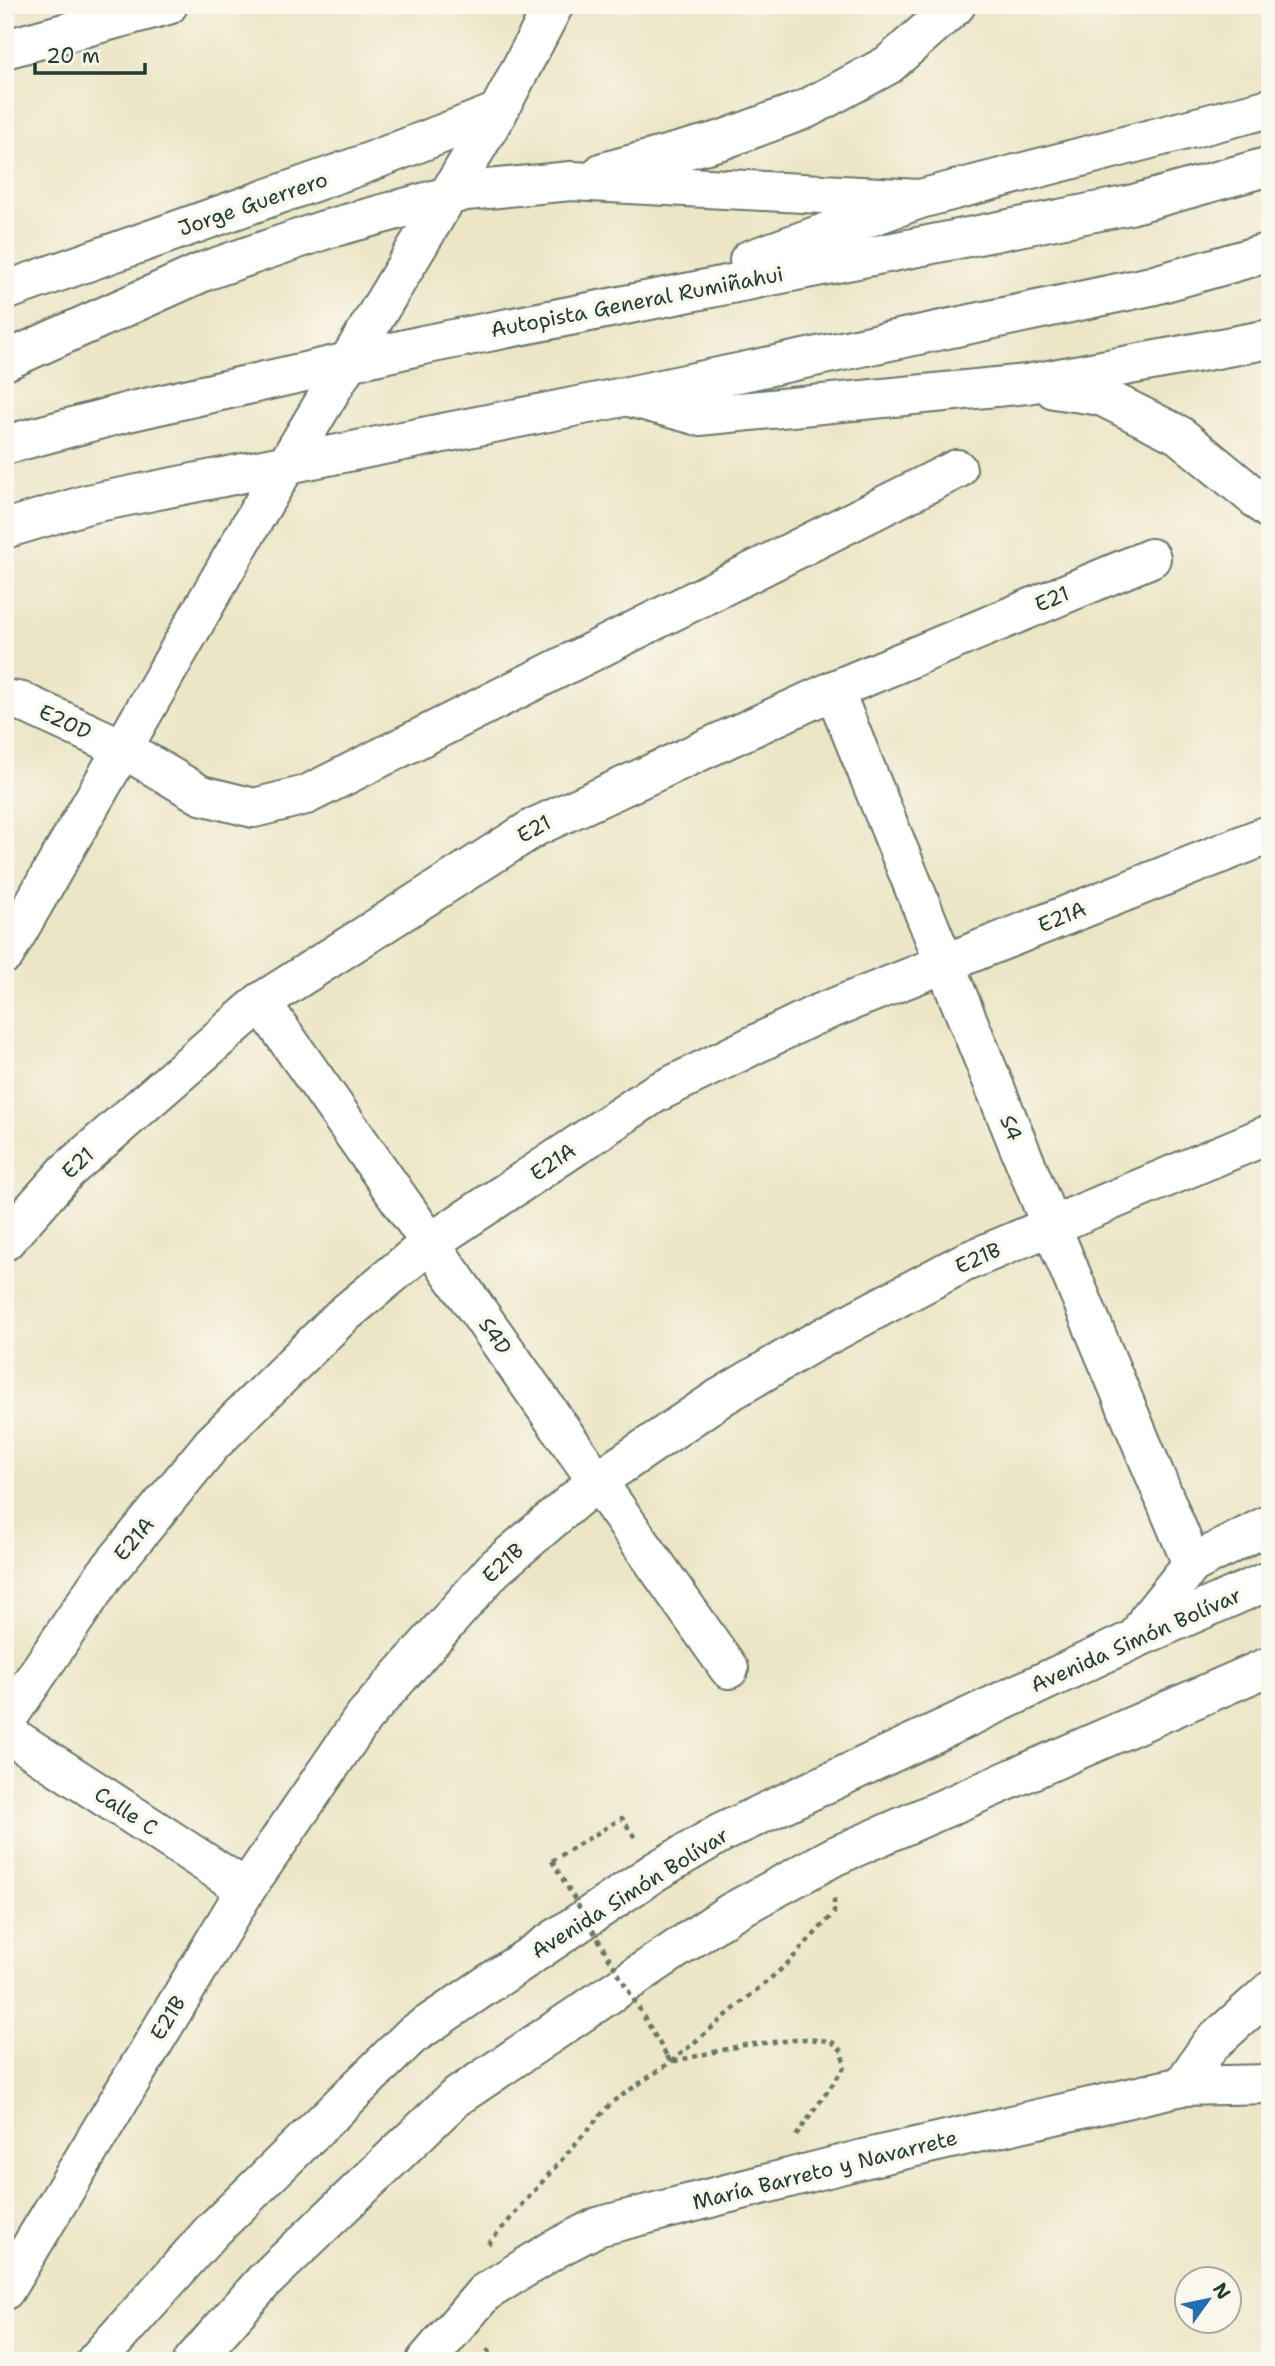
<svg xmlns="http://www.w3.org/2000/svg" width="1275" height="2366" font-family="'Shantell Sans',sans-serif">
<style>
.lines{fill:none;stroke-linecap:round;stroke-linejoin:round}
.minor-casing{stroke:#677867;stroke-width:42}
.highway-casing{stroke:#677867;stroke-width:42}
.path{stroke:#677867;stroke-width:4.5;stroke-dasharray:5 5;stroke-linecap:butt}
.minor{stroke:#fff;stroke-width:38}
.highway{stroke:#fff;stroke-width:38}
.path-bridge{stroke:#677867;stroke-width:4.5;stroke-dasharray:5 5;stroke-linecap:butt}
.labels{text-anchor:middle;dominant-baseline:central;stroke-width:7;stroke-linejoin:round;paint-order:stroke}
.street-label{font-size:21px;fill:#1f3d34;stroke:#fbf7ec}
</style>
<rect width="100%" height="100%" fill="#fbf7ec"/>
<filter id="ink" filterUnits="userSpaceOnUse"><feTurbulence type="fractalNoise" baseFrequency=".0143" numOctaves="2"/><feDisplacementMap in="SourceGraphic" scale="14" xChannelSelector="R" yChannelSelector="G"/><feConvolveMatrix kernelMatrix="1 2 1 2 8 2 1 2 1" color-interpolation-filters="sRGB"/></filter>
<filter id="wash" filterUnits="userSpaceOnUse"><feTurbulence type="fractalNoise" baseFrequency=".00686" numOctaves="4" result="noise"/><feDisplacementMap in="SourceGraphic" scale="28" xChannelSelector="R" yChannelSelector="G"/><feGaussianBlur stdDeviation="1.57" result="paint"/><feColorMatrix in="noise" values="0 0 0 0 0 0 0 0 0 0 0 0 0 0 0 0 0 1.4 0 .05"/><feComposite in="paint" operator="in"/></filter>
<g filter="url(#wash)">
<rect width="100%" height="100%" fill="#ece5c6"/>
</g>
<g filter="url(#ink)">
<g class="lines">
<g class="minor-casing">
<g id="minor">
<polyline points="5,49 168,5"/>
<polyline points="5,291 359,166 498,112"/>
<polyline points="834,690 1051,1226 1192,1564"/>
<polyline points="5,699 22,702 124,749 201,795 254,808 306,795 957,469"/>
<polyline points="5,954 257,514 498,112 554,5"/>
<polyline points="261,1002 729,1669"/>
<polyline points="5,1241 67,1171 261,1002 535,827 834,690 1151,558"/>
<polyline points="5,1722 103,1577 212,1444 341,1317 430,1243 654,1094 813,1016 1270,834"/>
<polyline points="5,1732 246,1889"/>
<polyline points="1182,2086 1210,2045 1270,1991"/>
<polyline points="5,2290 246,1889 363,1718 494,1569 597,1481 721,1397 809,1345 963,1263 1270,1134"/>
<polyline points="426,2361 484,2293 555,2249 597,2227 863,2159 1182,2086 1270,2084"/>
</g>
</g>
<g class="highway-casing">
<g id="highway">
<polyline points="603,172 722,140 806,109 888,65 956,5"/>
<polyline points="749,260 920,199 1270,108"/>
<polyline points="5,361 205,271 324,230 466,191 571,181 920,199"/>
<polyline points="1054,389 1101,396 1179,435 1270,510"/>
<polyline points="633,398 699,416 1027,384 1270,339"/>
<polyline points="5,445 128,412 423,345 1130,205 1270,166"/>
<polyline points="5,529 88,504 628,396 1151,286 1270,252"/>
<polyline points="1137,1638 1148,1619 1192,1564 1270,1524"/>
<polyline points="96,2361 212,2231 411,2036 656,1871 721,1833 1137,1638 1270,1580"/>
<polyline points="193,2361 264,2281 455,2098 730,1913 835,1856 1270,1666"/>
</g>
</g>
<g class="path">
<polyline points="552,1861 622,1818 637,1841"/>
<polyline points="667,2056 671,2062 744,2045 805,2039 831,2041 843,2052 844,2068 796,2136"/>
<polyline points="488,2244 612,2102 671,2062 785,1966 834,1913 834,1899"/>
<polyline points="487,2349 498,2361"/>
</g>
<use href="#minor" class="minor"/>
<use href="#highway" class="highway"/>
<polyline class="path-bridge" points="552,1861 667,2056"/>
</g>
</g>
<g class="labels">
<g class="street-label">
<text transform="translate(253 204) rotate(-19)">Jorge Guerrero</text>
<text transform="translate(637 302) rotate(-11)">Autopista General Rumiñahui</text>
<text transform="translate(1052 599) rotate(-23)">E21</text>
<text transform="translate(65 722) rotate(25)">E20D</text>
<text transform="translate(534 829) rotate(-29)">E21</text>
<text transform="translate(1062 917) rotate(-22)">E21A</text>
<text transform="translate(1011 1128) rotate(68)">S4</text>
<text transform="translate(553 1162) rotate(-34)">E21A</text>
<text transform="translate(78 1163) rotate(-43)">E21</text>
<text transform="translate(978 1258) rotate(-24)">E21B</text>
<text transform="translate(495 1336) rotate(55)">S4D</text>
<text transform="translate(134 1539) rotate(-50)">E21A</text>
<text transform="translate(503 1563) rotate(-43)">E21B</text>
<text transform="translate(1136 1640) rotate(-24)">Avenida Simón Bolívar</text>
<text transform="translate(126 1811) rotate(33)">Calle C</text>
<text transform="translate(630 1893) rotate(-32)">Avenida Simón Bolívar</text>
<text transform="translate(168 2018) rotate(-59)">E21B</text>
<text transform="translate(825 2170) rotate(-14)">María Barreto y Navarrete</text>
</g>
</g>
<rect width="1275" height="2366" fill="none" stroke="#fbf7ec" stroke-width="28"/>
<g transform="translate(1208 2300) rotate(57)"><circle r="33" fill="#fbf7ec" stroke="#a3ada2" stroke-width="2"/>
<path d="M0-5L12 26L0 18L-12 26Z" fill="#1f6fb2"/>
<text y="-10" font-size="19" font-weight="bold" text-anchor="middle" fill="#1f3d34">N</text>
</g>
<path d="M35 63v10h110v-10" fill="none" stroke="#1f3d34" stroke-width="3.5"/>
<text x="46" y="63" font-size="21" fill="#1f3d34" stroke="#fbf7ec" stroke-width="5" paint-order="stroke">20 m</text>
</svg>
